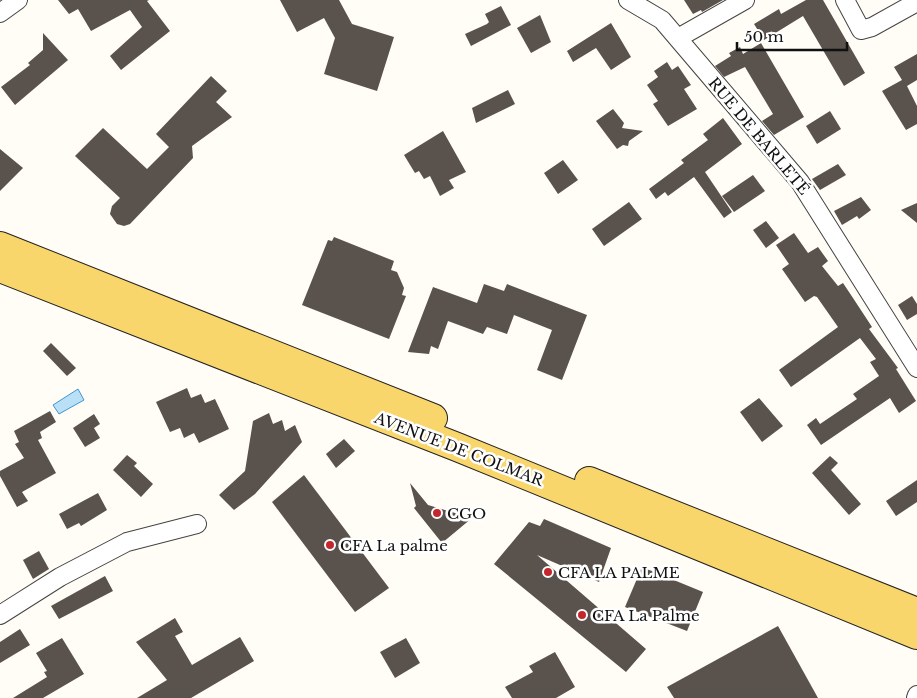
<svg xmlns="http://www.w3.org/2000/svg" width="917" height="698" font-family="'Libre Baskerville',serif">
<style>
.water{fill:#b9e0f7;stroke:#3f96cf}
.building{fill:#5a524d}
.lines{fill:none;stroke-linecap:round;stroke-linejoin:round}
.minor-casing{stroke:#444;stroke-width:20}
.primary-casing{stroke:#222;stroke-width:30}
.minor{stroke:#fff;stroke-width:18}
.primary{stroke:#f9d66b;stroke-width:28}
.poi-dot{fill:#c4262e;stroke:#fff;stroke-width:2}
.labels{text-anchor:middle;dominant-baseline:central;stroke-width:5;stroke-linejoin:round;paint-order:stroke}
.street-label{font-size:15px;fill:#111;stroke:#fff}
.poi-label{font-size:15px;fill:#111;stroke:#fff;text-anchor:start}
</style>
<rect width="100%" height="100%" fill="#fffdf5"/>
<polygon class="water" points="78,389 84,400 59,414 53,405"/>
<g class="building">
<polygon points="58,0 149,0 147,1 170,31 121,70 110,56 142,27 130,10 91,31 78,9 69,14"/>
<polygon points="280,0 339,0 352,24 394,37 377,91 324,74 335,38 324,18 297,32"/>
<polygon points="684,0 723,0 702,12 701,10 693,14"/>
<polygon points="806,0 823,0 865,73 844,86 803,16 764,40 754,24 779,9 781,14"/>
<polygon points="501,6 511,25 471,46 465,34 487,24 489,22 485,14"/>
<polygon points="540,15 551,42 531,53 517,28"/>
<polygon points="611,23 631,57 611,70 596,48 573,62 567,51"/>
<polygon points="43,33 68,60 15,105 1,87 30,65 28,63 43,50"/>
<polygon points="761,43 804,117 774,135 762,121 773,114 745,67 724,77 715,66 731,56 729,53 740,47 743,54"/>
<polygon points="917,54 917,80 907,86 917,106 917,124 906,130 882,91 902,80 894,67"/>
<polygon points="667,62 672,70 678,66 691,85 684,89 697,109 668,126 653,104 658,101 647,85 658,77 654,71"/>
<polygon points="211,76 227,91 216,102 232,117 192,146 193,158 130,224 124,226 117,224 110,214 112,206 120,198 75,156 103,128 147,169 169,147 156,134"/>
<polygon points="508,90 515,104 476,123 472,108"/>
<polygon points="613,109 624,123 622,128 643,131 629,141 628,146 623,145 617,149 596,121"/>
<polygon points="830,111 841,129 817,144 806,126"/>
<polygon points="723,118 742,144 705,172 732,212 724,218 694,177 668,196 665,192 656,199 649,189 684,163 681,160 708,140 703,134"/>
<polygon points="443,131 466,172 449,180 454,188 440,196 430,176 424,179 419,171 415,173 404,155"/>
<polygon points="0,149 23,168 0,191"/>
<polygon points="563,160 578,180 558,194 544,173"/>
<polygon points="838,164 846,175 820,190 812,179"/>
<polygon points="753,175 765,191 734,212 722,196"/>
<polygon points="861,197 871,210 859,219 857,216 842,225 834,211"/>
<polygon points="629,202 642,219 604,246 592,229"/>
<polygon points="917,203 917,223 901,210"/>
<polygon points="766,221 779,238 766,248 753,230"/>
<polygon points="794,233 808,253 818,247 828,261 822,266 838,286 843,283 853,298 872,327 869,329 898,368 896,369 916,401 899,413 890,398 821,445 807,425 816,418 820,424 857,399 853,394 879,376 870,362 876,359 860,338 791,387 779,370 838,327 817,297 814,296 805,302 782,269 789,264 776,245"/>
<polygon points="334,237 394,261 391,270 397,272 404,288 402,295 406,296 389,339 302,305 328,240 332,241"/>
<polygon points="484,284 504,291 507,284 587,315 562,380 537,370 552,330 514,315 507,334 487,327 483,334 448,321 438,349 431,346 429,354 408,352 433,287 477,303"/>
<polygon points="912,296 917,304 917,314 907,320 898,305"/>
<polygon points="51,343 76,368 67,376 43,351"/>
<polygon points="187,388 191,398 201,394 205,403 215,399 229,429 199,443 194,433 184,438 180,428 170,432 156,402"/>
<polygon points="759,398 783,426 762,442 740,412"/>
<polygon points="50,411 56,422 40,432 42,438 38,440 56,473 22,492 28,501 17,507 0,476 0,471 24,458 15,444 19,442 14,431"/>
<polygon points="269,413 273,424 282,420 285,431 295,425 302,442 255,494 234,510 219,495 245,471 253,421"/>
<polygon points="94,414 100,424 94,428 100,438 85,447 73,428"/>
<polygon points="344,439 355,451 336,468 326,454"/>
<polygon points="127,455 137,463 134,466 153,484 141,497 113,470"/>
<polygon points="830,456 838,463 831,470 861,504 849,515 812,473"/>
<polygon points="304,475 389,588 355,612 272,502"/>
<polygon points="917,480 917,502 896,516 886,501"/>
<polygon points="410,483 428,505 472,518 442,543 414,508 416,506"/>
<polygon points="98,493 107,510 81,526 79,523 67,529 59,514"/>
<polygon points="544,519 611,548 599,582 537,555 646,649 626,672 494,564 529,522 540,526"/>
<polygon points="39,551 49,569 33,579 23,560"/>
<polygon points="642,567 703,592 687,631 625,607"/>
<polygon points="105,576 113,591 59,619 51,606"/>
<polygon points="175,618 183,632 175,636 192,665 240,637 254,661 191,698 137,698 167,680 136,642"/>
<polygon points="778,626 818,698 674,698 667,687"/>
<polygon points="20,629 30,645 0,663 0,642"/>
<polygon points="62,638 84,674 43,698 13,698 47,677 44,672 47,671 36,653"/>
<polygon points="406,638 420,663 395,678 380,652"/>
<polygon points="555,652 575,687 556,698 512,698 505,687 533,672 529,666"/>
</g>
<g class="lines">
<g class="minor-casing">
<g id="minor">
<polyline points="628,0 662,20 800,182 917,368"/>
<polyline points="845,0 861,30 872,27 917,2"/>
<polyline points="0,13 18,0"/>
<polyline points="678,38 745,0"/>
<polyline points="0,615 60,577 127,542 197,524"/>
<polyline points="916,698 917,695"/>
</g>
</g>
<g class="primary-casing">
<g id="primary">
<polyline points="0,246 433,418"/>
<polyline points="0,268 457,447 917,635"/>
<polyline points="589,481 917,612"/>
</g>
</g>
<use href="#minor" class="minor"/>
<use href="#primary" class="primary"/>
</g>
<g class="poi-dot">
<circle cx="437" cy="513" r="5"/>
<circle cx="330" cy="545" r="5"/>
<circle cx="548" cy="572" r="5"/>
<circle cx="582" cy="615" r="5"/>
</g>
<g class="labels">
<g class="street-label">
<text transform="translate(759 136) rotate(50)">RUE DE BARLETÉ</text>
<text transform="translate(459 449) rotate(21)">AVENUE DE COLMAR</text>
</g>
<g class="poi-label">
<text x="447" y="513">CGO</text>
<text x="340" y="545">CFA La palme</text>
<text x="558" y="572">CFA LA PALME</text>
<text x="592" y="615">CFA La Palme</text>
</g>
</g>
<path d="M737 42v8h110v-8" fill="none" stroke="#111111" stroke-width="2.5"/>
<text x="744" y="42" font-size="15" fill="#111111" stroke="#ffffff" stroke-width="4" paint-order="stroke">50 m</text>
</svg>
